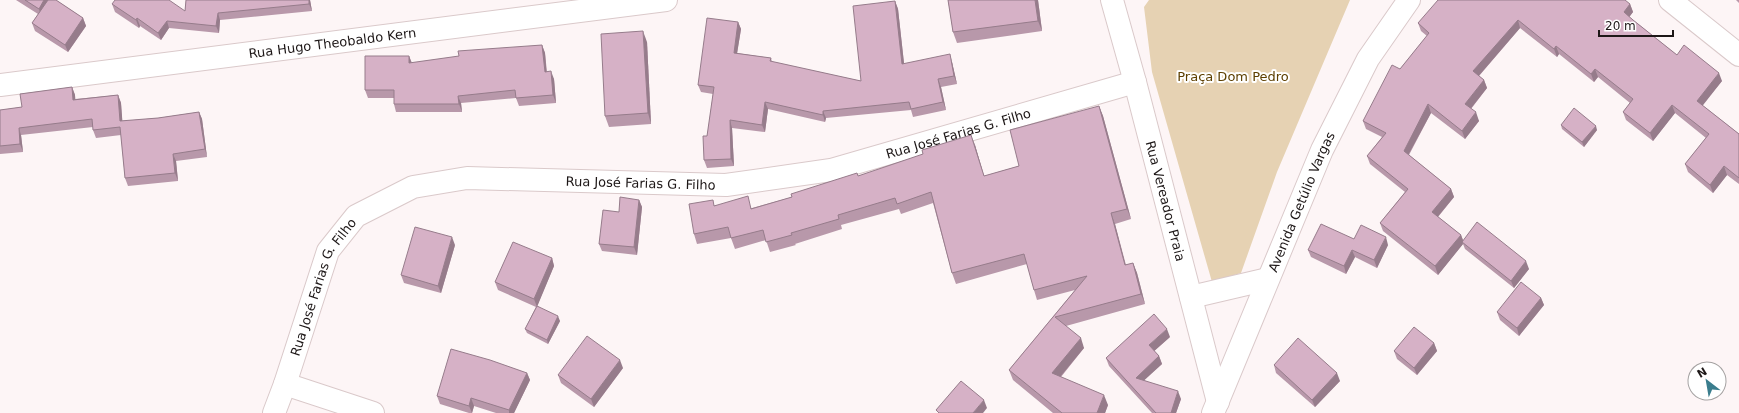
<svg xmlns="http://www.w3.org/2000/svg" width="1739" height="413" font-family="'DejaVu Sans',sans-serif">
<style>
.green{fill:#e6d2b3}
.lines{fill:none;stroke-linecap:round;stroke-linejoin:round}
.minor-casing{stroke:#dac9ca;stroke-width:24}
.minor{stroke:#fff;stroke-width:22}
.wall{fill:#b898aa}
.shaded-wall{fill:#967c8b}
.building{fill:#d6b1c6;stroke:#967c8b}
.labels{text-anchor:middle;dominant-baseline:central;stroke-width:4;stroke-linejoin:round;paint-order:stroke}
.street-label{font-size:13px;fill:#1d1717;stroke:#fff}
.park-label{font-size:13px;fill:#5d3f00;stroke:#fff}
</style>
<rect width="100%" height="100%" fill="#fdf5f6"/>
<polygon class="green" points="1149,0 1350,0 1277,172 1241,273 1212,282 1152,72 1144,7"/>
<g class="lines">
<g class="minor-casing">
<g id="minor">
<path id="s1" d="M1112,0L1135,82L1218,402"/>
<polyline points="1670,0 1739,55"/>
<path id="s2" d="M0,85L666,0"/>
<polyline points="1191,297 1268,279"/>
<polyline points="285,384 373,413"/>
<path id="s3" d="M274,413L285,384L328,251L356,216L413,187L467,178L726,185L831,170L1135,82"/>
<path id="s4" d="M1213,413L1322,150L1368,59L1409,0"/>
</g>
</g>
<use href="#minor" class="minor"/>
</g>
<g class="wall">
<polygon points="16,0 56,0 83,18 86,26 68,52 35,31 32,23 38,14"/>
<polygon points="186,0 310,0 312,11 220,20 219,33 169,28 161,40 140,26 139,28 115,12 112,4 185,11"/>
<polygon points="948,0 1038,0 1042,31 957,43 953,32"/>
<polygon points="1736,0 1739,0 1739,3"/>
<polygon points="895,1 898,9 904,64 952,62 957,84 941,87 946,110 913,117 911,110 826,118 825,122 768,109 765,132 732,128 734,166 707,168 704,160 713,94 701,92 698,85 738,22 741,29 737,53 771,58 772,62 861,81"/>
<polygon points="1630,4 1633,12 1629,17 1633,20 1677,55 1722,81 1702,105 1739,134 1739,184 1727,175 1713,193 1688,172 1685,164 1706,138 1675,113 1653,141 1626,120 1623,112 1630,103 1598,77 1594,82 1559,54 1557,57 1520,28 1479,76 1484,80 1487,88 1471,109 1479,121 1465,139 1431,113 1409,155 1451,189 1454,197 1438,217 1461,235 1463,240 1529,269 1514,288 1465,249 1463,244 1438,275 1383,231 1380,223 1405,192 1370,164 1367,156 1382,137 1366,129 1363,121 1400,69 1427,36 1421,31 1418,23"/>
<polygon points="647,42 651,124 609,127 605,116"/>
<polygon points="542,45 545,53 547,72 554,79 556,103 519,106 516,98 461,103 462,112 396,112 394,104 394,98 368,98 365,90 409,56 412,63"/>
<polygon points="72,87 75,95 75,99 118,95 121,103 122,121 158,118 199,112 202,119 207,157 176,161 178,181 128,186 125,178 121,135 96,138 93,130 93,127 21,135 23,152 0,154 0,110 22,107"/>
<polygon points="1099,106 1103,116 1131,219 1115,224 1126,265 1133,263 1137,273 1145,304 1066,326 1084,348 1061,377 1108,405 1105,413 1053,413 1013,380 1009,370 1075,290 1037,300 1034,290 1027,264 956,284 952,273 933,203 901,214 899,209 841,225 842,229 795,244 796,245 770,252 766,240 735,249 731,238 697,244 694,234 715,205 752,208 792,197 858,176 975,145 984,176 1019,166"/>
<polygon points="1561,125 1597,130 1584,147 1562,129"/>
<polygon points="639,200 642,207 637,255 602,251 599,244 619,212"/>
<polygon points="1354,239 1388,245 1377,268 1355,257 1346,274 1311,257 1308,250"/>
<polygon points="455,245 441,293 404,283 401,275"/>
<polygon points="552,258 554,266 537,306 560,321 548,344 527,333 525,329 536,307 498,290 495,282"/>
<polygon points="1541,298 1544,305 1519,336 1500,320 1497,312"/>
<polygon points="1170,337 1154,351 1159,356 1162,364 1144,380 1181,399 1176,413 1152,413 1109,366 1106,358"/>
<polygon points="1434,343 1437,351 1417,375 1397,359 1394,351"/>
<polygon points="1274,365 1340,381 1315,407 1276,373"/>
<polygon points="623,368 594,407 561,383 558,375"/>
<polygon points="527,373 530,380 514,413 496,413 474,406 472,413 469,413 440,404 437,396"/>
</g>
<g class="shaded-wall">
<polygon points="44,0 52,0 41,17 39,9"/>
<polygon points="309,0 310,0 312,11 309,4"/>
<polygon points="1035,0 1038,0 1042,31 1038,21"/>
<polygon points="895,1 898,9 905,72 902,64"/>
<polygon points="1630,4 1633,12 1627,20 1624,12"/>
<polygon points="218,13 220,20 219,33 216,26"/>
<polygon points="83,18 86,26 68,52 65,45"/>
<polygon points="137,18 140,26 139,28 136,20"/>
<polygon points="1518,20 1520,28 1476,79 1473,71"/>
<polygon points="167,21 169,28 161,40 158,33"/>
<polygon points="738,22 741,29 736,60 734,53"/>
<polygon points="643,31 647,42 651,124 648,113"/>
<polygon points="542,45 545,53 547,79 545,72"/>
<polygon points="1556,46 1559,54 1557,57 1554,49"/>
<polygon points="950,54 952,62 957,84 954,76"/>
<polygon points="409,56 412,64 409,63"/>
<polygon points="1595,69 1598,77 1594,82 1591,74"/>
<polygon points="551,71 554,79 556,103 553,95"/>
<polygon points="1719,73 1722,81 1700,109 1697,101"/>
<polygon points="938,79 941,87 946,110 943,102"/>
<polygon points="1484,80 1487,88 1468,112 1465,104"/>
<polygon points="72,87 75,95 76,107 73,100"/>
<polygon points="118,95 121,103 123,129 120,121"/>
<polygon points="458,96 461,103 462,112 459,104"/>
<polygon points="765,102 768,109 765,132 762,125"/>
<polygon points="1428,104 1431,113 1406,159 1404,151"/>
<polygon points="1672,105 1675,113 1653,141 1650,133"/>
<polygon points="1099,106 1103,116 1131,219 1127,209"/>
<polygon points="823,111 826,118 825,122 823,115"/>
<polygon points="199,112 202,119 207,157 205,149"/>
<polygon points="1476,112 1479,121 1465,139 1462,131"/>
<polygon points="730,120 732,128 734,166 731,159"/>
<polygon points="1596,126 1597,130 1584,147 1582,142"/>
<polygon points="19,128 21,135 23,152 20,144"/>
<polygon points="971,135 975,145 987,186 984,176"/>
<polygon points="173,154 176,161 178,181 175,173"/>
<polygon points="1724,166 1727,175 1713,193 1710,185"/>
<polygon points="1451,189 1454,197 1435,220 1432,212"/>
<polygon points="639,200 642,207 637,255 634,247"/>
<polygon points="1111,213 1115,224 1128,275 1125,265"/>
<polygon points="1461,235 1464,243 1462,242 1463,244 1438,275 1435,266"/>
<polygon points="452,237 455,245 441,293 438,286"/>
<polygon points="1386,237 1388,245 1377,268 1374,260"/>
<polygon points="1352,250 1355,257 1346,274 1344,266"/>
<polygon points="552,258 554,266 537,307 534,299"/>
<polygon points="1526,261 1529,269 1514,288 1511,281"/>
<polygon points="1133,263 1137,273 1145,304 1141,294"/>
<polygon points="1541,298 1544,305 1519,336 1517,328"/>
<polygon points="558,316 560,321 548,344 547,340"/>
<polygon points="1167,329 1170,337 1152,353 1149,345"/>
<polygon points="1081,338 1084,348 1055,383 1052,373"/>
<polygon points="1434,343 1437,351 1417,375 1414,368"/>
<polygon points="1159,356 1162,364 1138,386 1136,378"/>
<polygon points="620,360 623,368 594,407 591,399"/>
<polygon points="527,373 530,380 514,413 509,413 509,410"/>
<polygon points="1337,373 1340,381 1315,407 1312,400"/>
<polygon points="1178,391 1181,399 1176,413 1171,413"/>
<polygon points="1104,395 1108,405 1105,413 1097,413"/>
<polygon points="471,398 474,406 472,413 469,406"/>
<polygon points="984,400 987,408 983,413 973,413"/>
</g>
<g class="building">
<polygon points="25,0 44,0 39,9"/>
<polygon points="48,0 56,0 83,18 65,45 32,23"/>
<polygon points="115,0 169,0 185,11 186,0 309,0 309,4 218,13 216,26 167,21 158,33 137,18 136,20 112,4"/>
<polygon points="948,0 1035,0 1038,21 953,32"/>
<polygon points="1438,0 1625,0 1630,4 1624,12 1633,20 1677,55 1684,45 1719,73 1697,101 1739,134 1739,178 1724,166 1710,185 1685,164 1709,134 1672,105 1650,133 1623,112 1633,99 1595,69 1591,74 1556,46 1554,49 1518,20 1473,71 1484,80 1465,104 1476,112 1462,131 1428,104 1404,151 1451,189 1432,212 1461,235 1435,266 1380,223 1408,189 1367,156 1386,133 1363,121 1392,65 1400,69 1429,33 1418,23"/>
<polygon points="895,1 902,64 950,54 954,76 938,79 943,102 911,109 909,102 823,111 823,115 765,102 762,125 730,120 731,159 704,160 703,136 707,136 714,87 698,85 707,18 738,22 734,53 771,58 770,61 861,81 853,6"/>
<polygon points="643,31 648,113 605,116 601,34"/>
<polygon points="542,45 545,72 551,71 553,95 516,98 515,90 458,96 459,104 394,104 394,90 365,90 365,56 409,56 409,63 459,56 458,51"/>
<polygon points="72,87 73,100 118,95 120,121 158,118 199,112 205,149 173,154 175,173 125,178 120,127 93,130 92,119 19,128 20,144 0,146 0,110 22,107 20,94"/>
<polygon points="1099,106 1127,209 1111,213 1125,265 1133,263 1141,294 1055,317 1081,338 1052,373 1104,395 1097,413 1062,413 1009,370 1087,276 1034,290 1024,254 952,273 931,192 897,204 895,198 838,215 839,219 791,233 792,235 766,242 763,230 731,238 728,227 694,234 689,204 713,200 714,206 748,196 751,209 792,197 791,194 857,173 858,176 923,154 922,150 971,135 984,176 1019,166 1010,130"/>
<polygon points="1574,108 1596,126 1582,142 1561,125"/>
<polygon points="620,197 639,200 634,247 599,244 603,210 619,212"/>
<polygon points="1477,222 1526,261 1511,281 1462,242"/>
<polygon points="1321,224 1354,239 1361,225 1386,237 1374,260 1352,250 1344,266 1308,250"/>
<polygon points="415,227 452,237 438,286 401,275"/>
<polygon points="513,242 552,258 534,299 495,282"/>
<polygon points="1521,282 1541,298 1517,328 1497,312"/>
<polygon points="537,306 558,316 547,340 525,329"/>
<polygon points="1154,314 1167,329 1149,345 1159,356 1136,378 1178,391 1171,413 1156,413 1106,358"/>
<polygon points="1414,327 1434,343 1414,368 1394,351"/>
<polygon points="587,336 620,360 591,399 558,375"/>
<polygon points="1298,338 1337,373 1312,400 1274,365"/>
<polygon points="451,349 490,360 527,373 509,410 471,398 469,406 437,396"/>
<polygon points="961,381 984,400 973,413 939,413 936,410"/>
</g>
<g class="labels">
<g class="street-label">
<text stroke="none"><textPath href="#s2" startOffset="335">Rua Hugo Theobaldo Kern</textPath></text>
<text stroke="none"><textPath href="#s3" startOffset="832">Rua José Farias G. Filho</textPath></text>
<text stroke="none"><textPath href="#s3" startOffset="508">Rua José Farias G. Filho</textPath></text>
<text stroke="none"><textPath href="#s1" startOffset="208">Rua Vereador Praia</textPath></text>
<text stroke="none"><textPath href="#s4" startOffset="229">Avenida Getúlio Vargas</textPath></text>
<text stroke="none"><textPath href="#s3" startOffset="136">Rua José Farias G. Filho</textPath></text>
</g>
<g class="park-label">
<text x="1233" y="76">Praça Dom Pedro</text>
</g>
</g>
<g transform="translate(1707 381) rotate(329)"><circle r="19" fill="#ffffff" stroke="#a5a2a2"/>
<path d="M0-3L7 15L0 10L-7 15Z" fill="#3a7d8d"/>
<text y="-6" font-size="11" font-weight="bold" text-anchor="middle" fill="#1d1717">N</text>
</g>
<path d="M1599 30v6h74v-6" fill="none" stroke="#1d1717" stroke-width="2"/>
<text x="1605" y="30" font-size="12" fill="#1d1717" stroke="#ffffff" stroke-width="3" paint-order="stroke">20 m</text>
</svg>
